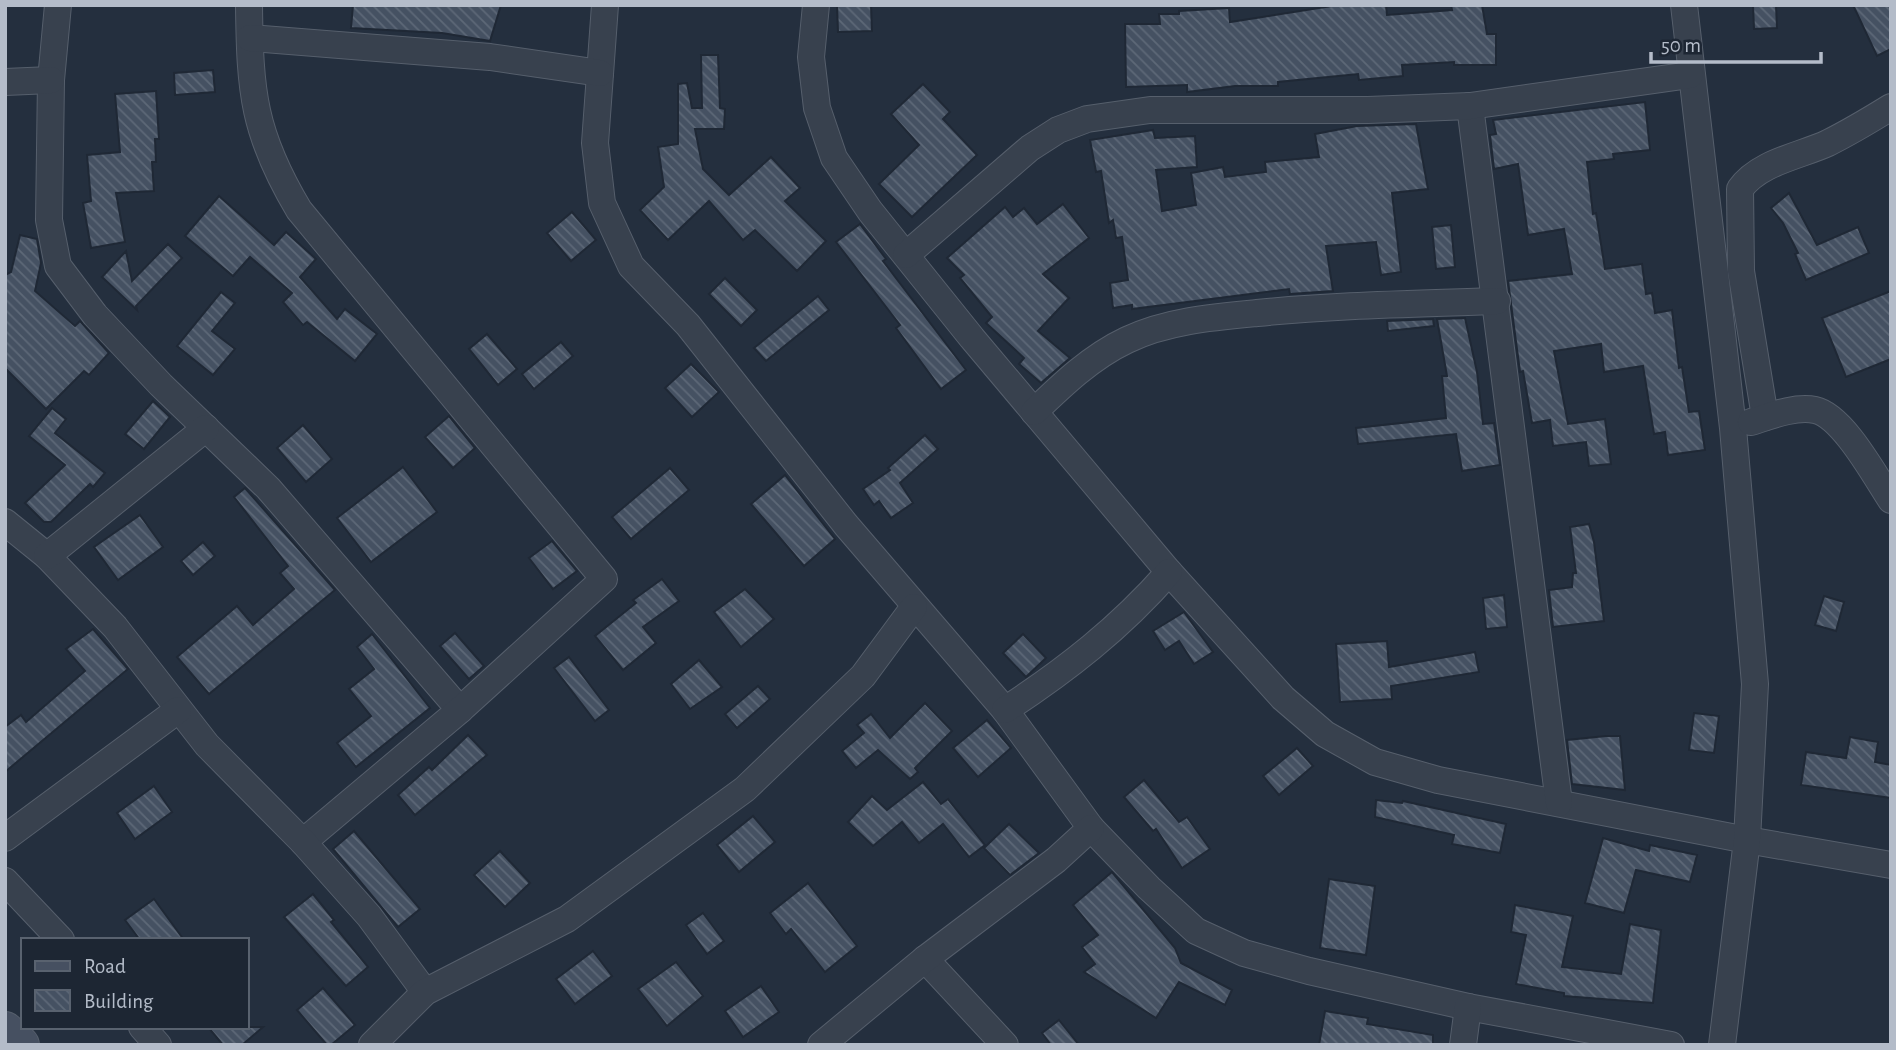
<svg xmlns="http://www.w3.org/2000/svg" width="1896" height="1050" font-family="'Alegreya Sans',sans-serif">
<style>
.building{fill:url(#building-back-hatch);stroke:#1f2835;stroke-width:2}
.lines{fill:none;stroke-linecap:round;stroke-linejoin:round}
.street-casing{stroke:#565f6c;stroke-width:28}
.secondary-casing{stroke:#565f6c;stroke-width:40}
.street{stroke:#38414e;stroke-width:26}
.secondary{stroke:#465061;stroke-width:38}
</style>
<defs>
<pattern id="building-back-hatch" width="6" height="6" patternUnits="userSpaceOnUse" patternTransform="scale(1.75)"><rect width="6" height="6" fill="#455162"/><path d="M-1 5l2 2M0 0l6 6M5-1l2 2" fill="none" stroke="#5d6877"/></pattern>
</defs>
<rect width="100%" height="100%" fill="#242f3e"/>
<g class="building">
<polygon points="353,5 501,5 490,41 442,33 351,28"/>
<polygon points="837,5 871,5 872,31 838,32"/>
<polygon points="1338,5 1386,5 1387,15 1452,10 1451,5 1482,5 1487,34 1496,34 1496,65 1454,65 1454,62 1402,65 1403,76 1359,80 1358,74 1278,82 1278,86 1235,86 1187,92 1187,85 1126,87 1125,24 1160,24 1159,14 1179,14 1179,11 1229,8 1230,22"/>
<polygon points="1753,5 1776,5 1777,28 1754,29"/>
<polygon points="1853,5 1891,5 1891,49 1877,56"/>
<polygon points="701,55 718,55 720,108 725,109 724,129 695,129 703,169 729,195 771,157 800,188 785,201 826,241 797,271 755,230 743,240 709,201 668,240 640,210 664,187 658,147 678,144 678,84 687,83 692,108 702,108"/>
<polygon points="213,70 215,92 175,95 174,73"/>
<polygon points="923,84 950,112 943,119 977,155 912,217 879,184 919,145 891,114"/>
<polygon points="156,91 159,139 155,139 156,162 152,162 154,191 116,193 125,242 91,248 83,203 91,201 87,155 120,152 115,94"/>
<polygon points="1645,102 1650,150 1613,154 1614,159 1587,162 1593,214 1596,213 1605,269 1642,264 1646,294 1652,293 1655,313 1672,310 1679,368 1682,367 1689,412 1699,411 1705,450 1668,455 1665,432 1654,434 1643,366 1604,372 1601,344 1554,351 1568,424 1605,419 1611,464 1589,466 1586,442 1553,446 1550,420 1532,423 1523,371 1520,372 1508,281 1572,274 1564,229 1528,235 1518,164 1494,169 1490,135 1496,134 1493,120"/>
<polygon points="1416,124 1428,189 1392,193 1401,272 1381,275 1376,242 1326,246 1333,291 1290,294 1289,289 1132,309 1132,305 1113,308 1110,283 1128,280 1122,237 1116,238 1113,220 1109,223 1101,171 1096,172 1090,140 1153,130 1155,138 1195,136 1197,167 1156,170 1162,211 1196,205 1191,173 1223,167 1225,177 1266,172 1265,162 1319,157 1315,134 1357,126"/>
<polygon points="1789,193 1817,245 1858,227 1869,253 1806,280 1795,254 1798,253 1783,223 1771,208"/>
<polygon points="219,196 274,245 286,232 316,259 300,277 337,319 345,309 377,334 355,361 307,322 303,325 283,302 292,293 250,257 233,276 185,236"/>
<polygon points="1063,204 1089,238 1043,274 1069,298 1038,331 1070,358 1041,383 1019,364 1024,358 986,323 992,317 960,278 964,275 947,258 1005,207 1013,217 1024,208 1037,224"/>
<polygon points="572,212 596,240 571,261 547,233"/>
<polygon points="860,224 886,259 883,261 966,370 941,389 896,328 900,325 836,242"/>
<polygon points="1451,225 1455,267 1436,269 1432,227"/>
<polygon points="20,235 37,239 41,263 35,291 75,326 80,321 109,353 89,375 84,371 46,409 5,368 5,275 11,272"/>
<polygon points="168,244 182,258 136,306 137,310 102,277 126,251 132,281"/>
<polygon points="725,278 757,310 741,326 709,294"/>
<polygon points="1891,291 1891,359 1846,377 1822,318"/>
<polygon points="221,292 235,303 212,331 235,349 213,375 177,346"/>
<polygon points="818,296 829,310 766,361 754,348"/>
<polygon points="1465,318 1477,372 1483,424 1494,423 1500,465 1462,471 1456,434 1358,444 1356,428 1446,418 1442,376 1447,376 1437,319"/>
<polygon points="1433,319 1434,326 1388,331 1387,321"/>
<polygon points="487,334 517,369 498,385 469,349"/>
<polygon points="561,342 573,356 534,389 522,374"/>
<polygon points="691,364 719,392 692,417 665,388"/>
<polygon points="153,401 170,417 144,449 125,434"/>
<polygon points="52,408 66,419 55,433 105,473 93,487 90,484 51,522 44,522 25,503 65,465 29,436"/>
<polygon points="449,416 475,448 453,468 425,437"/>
<polygon points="303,425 332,459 306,482 277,448"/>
<polygon points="925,435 938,449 900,483 913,503 891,518 879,501 874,505 863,489 890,470 888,468"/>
<polygon points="403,467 437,512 371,562 337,518"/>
<polygon points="670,468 689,490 631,539 612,517"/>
<polygon points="785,475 835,539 804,566 751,504"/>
<polygon points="245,488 335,590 209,694 177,657 237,606 253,625 294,589 280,573 288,566 234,497"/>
<polygon points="140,515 163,547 118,580 94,547"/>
<polygon points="1589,524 1594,542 1604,621 1553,627 1549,590 1572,587 1573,573 1576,573 1570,527"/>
<polygon points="552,541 577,571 553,589 529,558"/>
<polygon points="203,542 215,556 193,575 181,561"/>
<polygon points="662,579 679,601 643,627 656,643 623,670 595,636 636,603 633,600"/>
<polygon points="745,589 774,619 741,647 714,612"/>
<polygon points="1504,595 1507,627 1486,629 1483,598"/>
<polygon points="1824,596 1844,602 1836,631 1815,625"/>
<polygon points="1184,612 1213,652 1194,664 1179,641 1165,650 1153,631"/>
<polygon points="93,629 128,669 5,772 5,727 21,715 26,722 85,671 66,649"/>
<polygon points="455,633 484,666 469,679 440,646"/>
<polygon points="372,634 430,708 356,767 337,743 371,716 349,689 374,669 357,647"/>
<polygon points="1023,634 1046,658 1026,677 1003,653"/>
<polygon points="1387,641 1389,667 1475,652 1479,672 1391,686 1392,699 1340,702 1336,644"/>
<polygon points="569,657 609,710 595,721 554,668"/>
<polygon points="699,660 722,687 690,709 671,684"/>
<polygon points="758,686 770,699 737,728 725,714"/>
<polygon points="925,703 952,731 915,768 918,772 910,779 878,750 856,768 842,751 864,733 857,725 871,714 890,738"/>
<polygon points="1694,713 1719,716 1714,753 1689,750"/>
<polygon points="987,720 1011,748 978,777 953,748"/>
<polygon points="468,735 487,755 415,815 398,795 429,767 432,770"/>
<polygon points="1606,736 1620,736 1625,790 1572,784 1567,740"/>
<polygon points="1850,737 1878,742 1875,762 1891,765 1891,798 1801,785 1806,752 1846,758"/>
<polygon points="1297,748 1313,766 1279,795 1263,776"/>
<polygon points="1144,780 1179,822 1187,817 1210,849 1182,868 1156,829 1153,831 1124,797"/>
<polygon points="923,782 941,804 948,799 985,845 969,857 943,824 919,843 902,822 873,846 848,822 872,796 887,810"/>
<polygon points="154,786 172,812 135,839 117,813"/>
<polygon points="1376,800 1402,803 1403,801 1506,824 1500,853 1452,844 1454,835 1375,817"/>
<polygon points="753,816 775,842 739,872 717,845"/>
<polygon points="1009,824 1039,853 1010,875 984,848"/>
<polygon points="354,831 420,909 398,927 333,849"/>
<polygon points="1603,838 1649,851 1650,845 1697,855 1690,882 1636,870 1624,913 1585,903"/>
<polygon points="500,851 530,883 505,907 474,875"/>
<polygon points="1112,872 1175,948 1181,963 1232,990 1225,1005 1179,982 1156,1018 1084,972 1095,964 1082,947 1098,935 1073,905"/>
<polygon points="1329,879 1375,886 1366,955 1320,948"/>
<polygon points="808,883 857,946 825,972 791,929 786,934 770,913"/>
<polygon points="313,894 334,920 331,922 368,967 346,986 284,917"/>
<polygon points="154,899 184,940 140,940 125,920"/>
<polygon points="1515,905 1573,916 1562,967 1621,974 1630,924 1661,930 1653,1003 1564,996 1564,993 1516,984 1526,935 1511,932"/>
<polygon points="703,913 724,941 707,954 686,925"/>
<polygon points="593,951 612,976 575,1004 556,979"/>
<polygon points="676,962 703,996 667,1026 638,989"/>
<polygon points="761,986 779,1012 743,1037 725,1011"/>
<polygon points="323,988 355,1025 331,1045 327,1045 297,1010"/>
<polygon points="1325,1011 1368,1018 1367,1024 1433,1035 1433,1045 1319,1045"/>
<polygon points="1059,1020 1079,1045 1051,1045 1042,1033"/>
<polygon points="208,1027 263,1027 242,1045 223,1045"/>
</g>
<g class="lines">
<g class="street-casing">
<g id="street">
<polyline points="58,5 51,80 49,220 58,266 95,315 161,385 268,488 460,710"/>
<path d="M249,5C250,92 253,133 299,210L604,579L460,710L303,842"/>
<polyline points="605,5 595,143 602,203 631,266 688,325 846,525 1005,710 1091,828 1149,888 1196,931 1244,953 1309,971 1468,1007 1671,1045"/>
<polyline points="816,5 811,57 817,108 834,158 870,211 972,338 1169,572 1283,698 1325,734 1375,762 1438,780 1747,840 1891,865"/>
<polyline points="1684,5 1733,428 1755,684 1747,840 1722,1045"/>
<polyline points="250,38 490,57 600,73"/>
<polyline points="5,82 51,80"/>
<polyline points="1470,106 1559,803"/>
<polyline points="906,255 1030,148 1058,130 1087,119 1150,110 1368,110 1470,106 1690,75"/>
<path d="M1034,412C1062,385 1091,357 1127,340C1166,321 1214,317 1257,313C1337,305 1417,304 1497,301"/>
<path d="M1765,417L1741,271L1740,189C1759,162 1800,156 1828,143C1850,132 1870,120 1891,107"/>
<path d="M1751,422C1770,416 1795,406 1815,410C1843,416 1875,476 1891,500"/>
<polyline points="5,522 47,556 115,627 207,745 303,842 369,916 425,992"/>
<polyline points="47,556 206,428"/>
<path d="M1005,710C1066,670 1120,628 1169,572"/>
<polyline points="5,838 178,710"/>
<polyline points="5,881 61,940"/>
<polyline points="925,959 1005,1045"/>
<polyline points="142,1027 158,1045"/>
<polyline points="372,1045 425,992 567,919 745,789 863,676 914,607"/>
<polyline points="821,1045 925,959 1056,860 1091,828"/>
<polyline points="1463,1045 1468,1007"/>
</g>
</g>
<g class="secondary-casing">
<polyline id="secondary" points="5,1031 20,1045"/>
</g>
<use href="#street" class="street"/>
<use href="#secondary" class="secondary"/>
</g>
<rect width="1896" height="1050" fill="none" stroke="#b4bcc9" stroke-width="14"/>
<rect x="21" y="938" width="228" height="91" fill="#1d2633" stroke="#59626f" stroke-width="2"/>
<rect x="35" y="961" width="35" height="10" fill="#465061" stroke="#59626f" stroke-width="2"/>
<text x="84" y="973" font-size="21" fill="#b4bcc9">Road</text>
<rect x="35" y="990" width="35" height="21" fill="url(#building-back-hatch)" stroke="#59626f" stroke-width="2"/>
<text x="84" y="1008" font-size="21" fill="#b4bcc9">Building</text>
<path d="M1651 52v10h170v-10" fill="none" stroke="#b4bcc9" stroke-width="3.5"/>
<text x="1661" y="52" font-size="21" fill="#b4bcc9" stroke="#1d2633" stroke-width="5" paint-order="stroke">50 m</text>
</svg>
